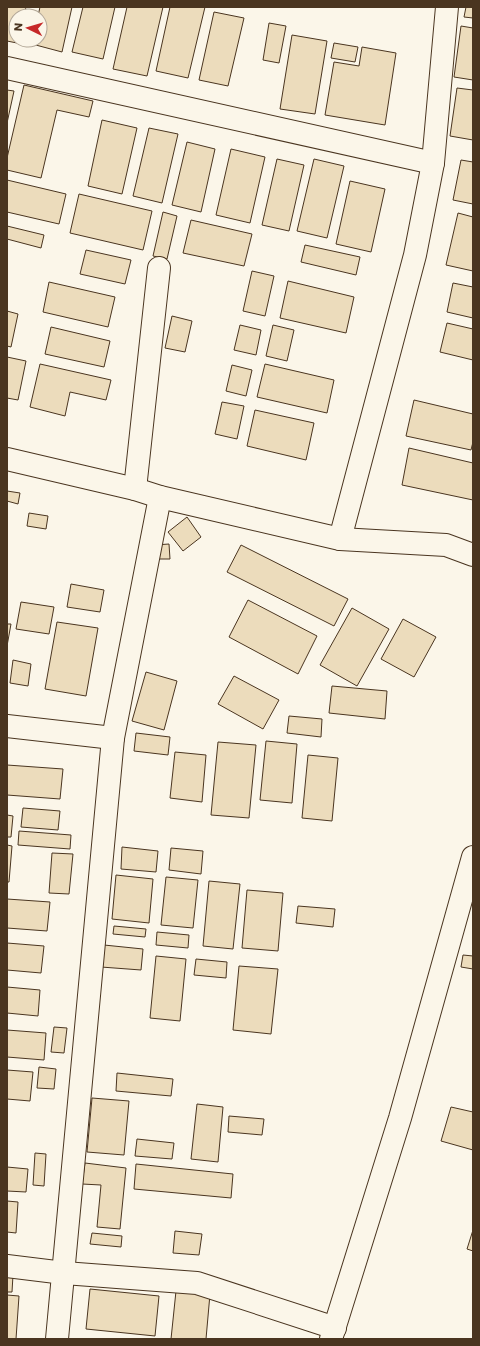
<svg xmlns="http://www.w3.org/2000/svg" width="480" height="1346" font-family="Poppins,sans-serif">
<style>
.building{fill:#ecdcbc;stroke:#4a3520}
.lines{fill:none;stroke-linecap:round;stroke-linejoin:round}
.street-casing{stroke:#4a3520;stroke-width:24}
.secondary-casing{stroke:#4a3520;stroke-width:24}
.street{stroke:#fbf6e9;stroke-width:22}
.secondary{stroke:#fbf6e9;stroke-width:22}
</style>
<rect width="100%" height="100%" fill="#fbf6e9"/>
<g class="building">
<polygon points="7,7 26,7 24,16 16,16 16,40 18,40 17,43 7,41"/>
<polygon points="40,7 72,7 62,52 32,44 33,40 40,40 40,16 38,16"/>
<polygon points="83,7 115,7 103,59 72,52"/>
<polygon points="127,7 163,7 147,76 113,69"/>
<polygon points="170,7 205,7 188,78 156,71"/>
<polygon points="466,7 473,7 473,18 464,17"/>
<polygon points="214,12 244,18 228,86 199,80"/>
<polygon points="269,23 286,26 279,63 263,60"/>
<polygon points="461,26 473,28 473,80 454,77"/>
<polygon points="292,35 327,41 315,114 280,109"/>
<polygon points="334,43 358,47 355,62 331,58"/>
<polygon points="362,47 396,53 385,125 325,115 334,62 359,66"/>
<polygon points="24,85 93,101 89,117 57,110 41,178 7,170 7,158"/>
<polygon points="457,88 473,90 473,140 450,136"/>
<polygon points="7,90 14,91 7,123"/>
<polygon points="102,120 137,128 122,194 88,186"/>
<polygon points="149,128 178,134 162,203 133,196"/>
<polygon points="187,142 215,149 201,212 172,205"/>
<polygon points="231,149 265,157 250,223 216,215"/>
<polygon points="277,159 304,165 289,231 262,225"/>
<polygon points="314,159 344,166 327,238 297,231"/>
<polygon points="461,160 473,162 473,204 453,200"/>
<polygon points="7,180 66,194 59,224 7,212"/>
<polygon points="350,181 385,189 371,252 336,244"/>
<polygon points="79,194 152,211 143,250 70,233"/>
<polygon points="163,212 177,216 167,259 153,256"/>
<polygon points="458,213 473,217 473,271 446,265"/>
<polygon points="191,220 252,234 244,266 183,253"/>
<polygon points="7,226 44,235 41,248 7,239"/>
<polygon points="305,245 360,257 356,275 301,262"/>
<polygon points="86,250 131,260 125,284 80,274"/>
<polygon points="252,271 274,276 265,316 243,311"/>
<polygon points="288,281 354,297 346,333 280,318"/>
<polygon points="49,282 115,297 108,327 43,312"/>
<polygon points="453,283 473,287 473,318 447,312"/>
<polygon points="7,311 18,314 11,347 7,346"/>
<polygon points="172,316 192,321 185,352 165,348"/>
<polygon points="447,323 473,329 473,360 440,352"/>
<polygon points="240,325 261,330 256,355 234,350"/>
<polygon points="273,325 294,330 287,361 266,356"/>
<polygon points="51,327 110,341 104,367 45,354"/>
<polygon points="7,357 26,361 18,400 7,398"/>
<polygon points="40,364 111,380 106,400 70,392 65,416 30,407"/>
<polygon points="265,364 334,380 327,413 257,397"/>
<polygon points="232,365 252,370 246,396 226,391"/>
<polygon points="414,400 473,414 473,442 471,450 406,436"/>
<polygon points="222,402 244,406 237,439 215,434"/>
<polygon points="255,410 314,423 306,460 247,446"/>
<polygon points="409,448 473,463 473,500 402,485"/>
<polygon points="7,491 20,493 18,504 7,501"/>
<polygon points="29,513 48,516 46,529 27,526"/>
<polygon points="187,517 201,537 183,551 168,532"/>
<polygon points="169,544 170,559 156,559 155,545"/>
<polygon points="241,545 348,599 334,626 227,572"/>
<polygon points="71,584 104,590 100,612 67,607"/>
<polygon points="248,600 317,636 298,674 229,637"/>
<polygon points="21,602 54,607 49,634 16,629"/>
<polygon points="352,608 389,629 357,686 320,665"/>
<polygon points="403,619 436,637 414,677 381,659"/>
<polygon points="57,622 98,628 86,696 45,689"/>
<polygon points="7,624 11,624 7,646"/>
<polygon points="13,660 31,664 28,686 10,683"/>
<polygon points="146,672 177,681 164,730 132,721"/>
<polygon points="234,676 279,700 263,729 218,704"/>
<polygon points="332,686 387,691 385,719 329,713"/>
<polygon points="289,716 322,719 321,737 287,733"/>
<polygon points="136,733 170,737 168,755 134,751"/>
<polygon points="266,741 297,744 292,803 260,800"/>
<polygon points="218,742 256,745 249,818 211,815"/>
<polygon points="175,752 206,755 202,802 170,798"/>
<polygon points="308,755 338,758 332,821 302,818"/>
<polygon points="7,765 63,769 60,799 7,795"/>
<polygon points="23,808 60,811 58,830 21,827"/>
<polygon points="7,815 13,816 11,837 7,837"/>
<polygon points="19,831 71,835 70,849 18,845"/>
<polygon points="7,845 12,846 9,882 7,882"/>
<polygon points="122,847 158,851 156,872 121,869"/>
<polygon points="171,848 203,851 201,874 169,870"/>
<polygon points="52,853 73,854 69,894 49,893"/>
<polygon points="116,875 153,879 149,923 112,919"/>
<polygon points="166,877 198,880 193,928 161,925"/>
<polygon points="209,881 240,884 233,949 203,946"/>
<polygon points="247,890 283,893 278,951 242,948"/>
<polygon points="7,899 50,902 47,931 7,928"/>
<polygon points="298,906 335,909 333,927 296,923"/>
<polygon points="114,926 146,929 145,937 113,934"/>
<polygon points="157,932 189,935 188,948 156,945"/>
<polygon points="7,943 44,946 41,973 7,970"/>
<polygon points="104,945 143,949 141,970 101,967"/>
<polygon points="463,955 473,956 473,969 461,967"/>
<polygon points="156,956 186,959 180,1021 150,1018"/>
<polygon points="196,959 227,962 226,978 194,975"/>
<polygon points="239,966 278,969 271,1034 233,1030"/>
<polygon points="7,987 40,990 38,1016 7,1013"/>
<polygon points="54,1027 67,1028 64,1053 51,1052"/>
<polygon points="7,1030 46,1033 44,1060 7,1057"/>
<polygon points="39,1067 56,1069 54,1089 37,1088"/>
<polygon points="7,1070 33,1072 30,1101 7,1099"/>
<polygon points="117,1073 173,1079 171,1096 116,1091"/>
<polygon points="92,1098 129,1101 124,1155 87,1152"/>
<polygon points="197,1104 223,1107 218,1162 191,1159"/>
<polygon points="451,1107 473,1112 473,1150 441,1141"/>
<polygon points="229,1116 264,1119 262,1135 228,1132"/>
<polygon points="137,1139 174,1143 172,1159 135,1156"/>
<polygon points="35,1153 46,1154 44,1186 33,1185"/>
<polygon points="85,1163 126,1168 120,1229 97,1227 101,1185 82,1184"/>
<polygon points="136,1164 233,1174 231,1198 134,1189"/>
<polygon points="7,1167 28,1169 26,1192 7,1191"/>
<polygon points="7,1201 18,1202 16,1233 7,1232"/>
<polygon points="473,1230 473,1251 467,1249"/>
<polygon points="175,1231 202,1234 199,1255 173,1253"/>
<polygon points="92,1233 122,1236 121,1247 90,1244"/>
<polygon points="7,1274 13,1275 12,1292 7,1292"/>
<polygon points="90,1289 159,1296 155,1336 86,1329"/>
<polygon points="176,1291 210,1294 206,1339 171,1339"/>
<polygon points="7,1295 19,1296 16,1339 7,1339"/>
</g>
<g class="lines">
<g class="street-casing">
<g id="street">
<polyline points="7,68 433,163"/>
<polyline points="135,489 159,268"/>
<polyline points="340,539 415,255 433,163 447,7"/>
<polyline points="7,726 113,738"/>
<polyline points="7,1266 64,1273 197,1283 335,1328"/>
<polyline points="57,1339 113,738 160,497"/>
</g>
</g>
<g class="secondary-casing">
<g id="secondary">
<polyline points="7,459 135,489 160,497 340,539 446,545 473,555"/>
<polyline points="331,1339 400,1118 473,857"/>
</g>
</g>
<use href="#street" class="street"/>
<use href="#secondary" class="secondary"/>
</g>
<rect width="480" height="1346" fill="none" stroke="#4a3520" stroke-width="16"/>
<g transform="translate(28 28) rotate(275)"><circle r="19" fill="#fbf6e9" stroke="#b4a999"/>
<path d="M0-3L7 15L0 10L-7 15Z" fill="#c62828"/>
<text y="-6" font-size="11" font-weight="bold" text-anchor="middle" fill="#4a3520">N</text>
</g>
</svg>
